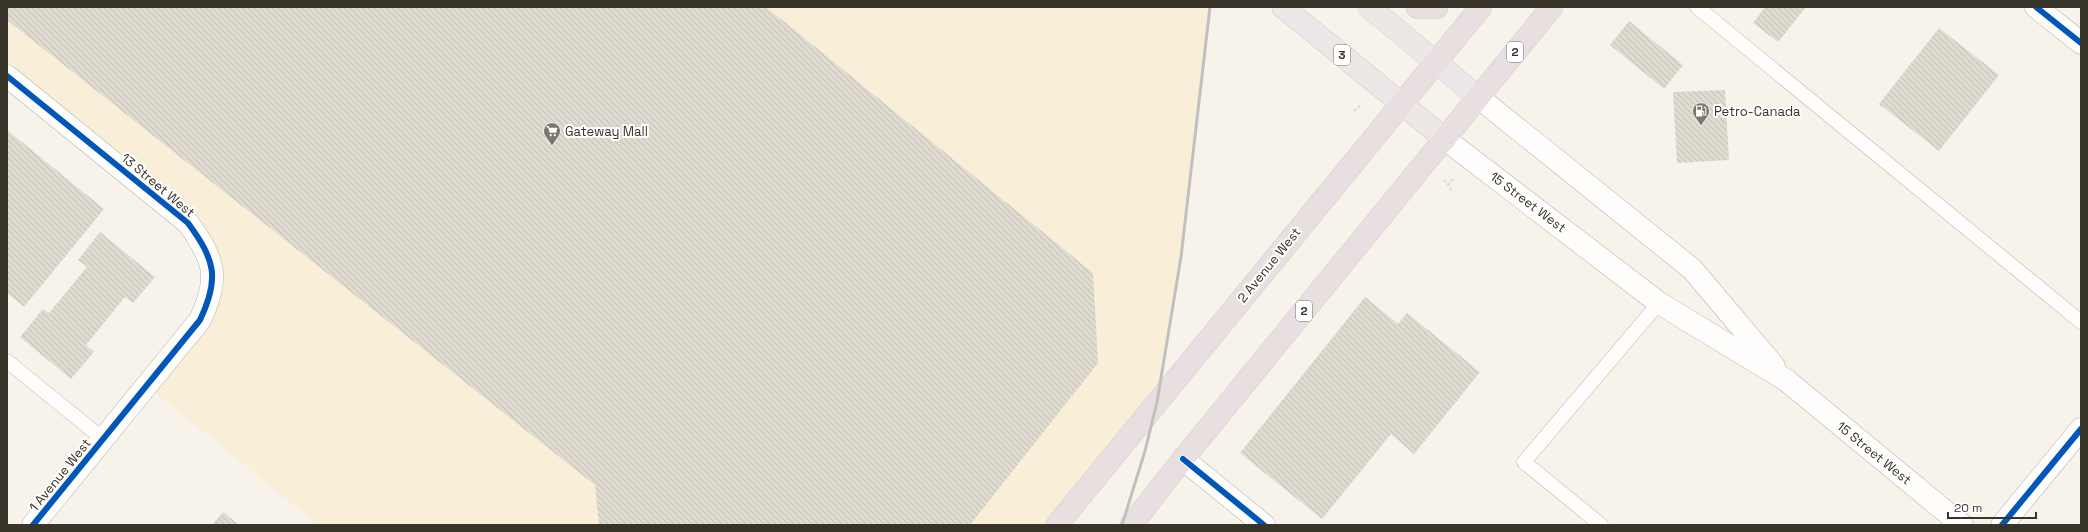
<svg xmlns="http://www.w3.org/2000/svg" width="2088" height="532" font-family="'Space Grotesk',sans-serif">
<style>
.built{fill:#f9eed8}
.building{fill:url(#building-back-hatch)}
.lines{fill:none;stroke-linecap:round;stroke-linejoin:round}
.service-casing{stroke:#b7b3ab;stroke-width:15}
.minor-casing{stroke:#b7b3ab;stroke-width:23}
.secondary-casing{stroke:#b7b3ab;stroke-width:23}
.primary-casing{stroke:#d0cec9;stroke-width:23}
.trunk-casing{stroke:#d0cec9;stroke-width:23}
.path{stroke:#dfdfdc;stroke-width:2.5;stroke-dasharray:3 2;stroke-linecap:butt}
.service{stroke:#fefdfc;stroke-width:14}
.minor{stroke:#fefdfc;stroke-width:22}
.secondary{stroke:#fefdfc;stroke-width:22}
.primary{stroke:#ede7e7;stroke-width:22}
.trunk{stroke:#e8e0e0;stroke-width:22}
.rail{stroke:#c1c0be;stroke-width:3}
.cycleway-casing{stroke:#fff;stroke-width:8}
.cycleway{stroke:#0057b8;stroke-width:6}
.labels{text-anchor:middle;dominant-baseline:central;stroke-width:4;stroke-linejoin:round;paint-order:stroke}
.shield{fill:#fff;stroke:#74716a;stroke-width:1}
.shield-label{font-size:12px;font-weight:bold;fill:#39342a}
.poi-label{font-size:13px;fill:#39342a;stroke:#fff;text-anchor:start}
.street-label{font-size:13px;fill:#39342a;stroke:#fff}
</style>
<defs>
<pattern id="building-back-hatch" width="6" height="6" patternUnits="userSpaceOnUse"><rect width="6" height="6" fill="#e0dbd1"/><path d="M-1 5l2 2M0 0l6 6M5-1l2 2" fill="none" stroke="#c1bdb4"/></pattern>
</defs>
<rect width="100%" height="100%" fill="#f7f3eb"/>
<polygon class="built" points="7,7 1209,7 1181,257 1157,402 1057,525 318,525 146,385 200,320 204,246 7,76"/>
<g class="building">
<polygon points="7,7 766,7 1093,273 1098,363 970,525 599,525 595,485 7,20"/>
<polygon points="1765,7 1806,7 1778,42 1753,23"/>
<polygon points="1629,21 1683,65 1664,89 1610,45"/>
<polygon points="1939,28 1999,75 1939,151 1879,104"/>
<polygon points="1725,90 1729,160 1677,163 1673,92"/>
<polygon points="7,130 104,209 24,307 7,293"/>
<polygon points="100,232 155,277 133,303 125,297 86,345 94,352 71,379 20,337 43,309 49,313 87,267 78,260"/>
<polygon points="1365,297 1398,324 1407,313 1480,372 1414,454 1391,434 1322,519 1240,453"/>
<polygon points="223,512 239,525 212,525"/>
</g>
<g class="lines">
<g class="service-casing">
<g id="service">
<polyline points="1697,7 2081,322"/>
<polyline points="7,361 103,439"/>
<polyline points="1601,525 1524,462 1659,303"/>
</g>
</g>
<g class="minor-casing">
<g id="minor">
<polyline points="2036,7 2081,43"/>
<path d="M7,76L188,223C215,260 220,278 200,320L33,525"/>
<polyline points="1183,459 1264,525"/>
<polyline points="2002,525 2081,429"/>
</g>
</g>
<g class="secondary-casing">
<g id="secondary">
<polyline points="1478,97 1692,269 1774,366"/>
<polyline points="1445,139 1659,303 1786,380 1962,525"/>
</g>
</g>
<g class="primary-casing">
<g id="primary">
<polyline points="1283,7 1445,139"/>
<polyline points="1369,7 1478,97"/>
</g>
</g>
<g class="trunk-casing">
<g id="trunk">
<polyline points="1417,7 1437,7"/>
<polyline points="1057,525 1481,7"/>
<polyline points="1131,525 1183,459 1552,7"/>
</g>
</g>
<g class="path">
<polyline points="1354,111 1361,105"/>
<polyline points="1444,180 1452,191"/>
<polyline points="1448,185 1454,178"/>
</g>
<use href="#service" class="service"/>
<use href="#minor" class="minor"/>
<use href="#secondary" class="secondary"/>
<use href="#primary" class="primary"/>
<use href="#trunk" class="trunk"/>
<polyline class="rail" points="1122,525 1145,451 1157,402 1181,257 1210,7"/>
<g class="cycleway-casing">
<g id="cycleway">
<polyline points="2036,7 2081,43"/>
<path d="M7,76L188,223C215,260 220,278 200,320L33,525"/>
<polyline points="1183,459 1264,525"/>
<polyline points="2002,525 2081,429"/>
</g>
</g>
<use href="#cycleway" class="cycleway"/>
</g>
<defs>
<g id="fuel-pin" transform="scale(0.9)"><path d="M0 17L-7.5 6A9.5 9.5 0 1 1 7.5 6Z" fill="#7c776e" stroke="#fff"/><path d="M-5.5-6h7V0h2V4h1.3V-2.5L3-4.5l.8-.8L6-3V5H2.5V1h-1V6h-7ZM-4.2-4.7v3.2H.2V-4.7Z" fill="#fff"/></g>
<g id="supermarket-pin" transform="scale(0.9)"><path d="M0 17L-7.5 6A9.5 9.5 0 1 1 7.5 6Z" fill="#7c776e" stroke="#fff"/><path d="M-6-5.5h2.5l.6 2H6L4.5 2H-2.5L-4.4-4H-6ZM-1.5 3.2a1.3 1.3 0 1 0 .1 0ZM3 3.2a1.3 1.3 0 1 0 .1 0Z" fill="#fff"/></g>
</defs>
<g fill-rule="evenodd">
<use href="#fuel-pin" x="1701" y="111"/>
<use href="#supermarket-pin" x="552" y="131"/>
</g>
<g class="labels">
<g class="shield">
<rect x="1507" y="42" width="16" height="20" rx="3"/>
<rect x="1334" y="45" width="16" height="20" rx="3"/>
<rect x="1296" y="301" width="16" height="20" rx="3"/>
</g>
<g class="shield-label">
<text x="1515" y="52">2</text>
<text x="1342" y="55">3</text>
<text x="1304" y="311">2</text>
</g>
<g class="poi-label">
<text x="1714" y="111">Petro-Canada</text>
<text x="565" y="131">Gateway Mall</text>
</g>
<g class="street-label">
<text transform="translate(158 185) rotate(40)">13 Street West</text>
<text transform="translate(1528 202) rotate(37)">15 Street West</text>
<text transform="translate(1269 265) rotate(-51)">2 Avenue West</text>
<text transform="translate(1874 453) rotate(39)">15 Street West</text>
<text transform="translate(60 475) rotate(-51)">1 Avenue West</text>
</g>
</g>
<rect width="2088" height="532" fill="none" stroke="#39342a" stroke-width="16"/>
<path d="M1948 512v6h88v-6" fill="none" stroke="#39342a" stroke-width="2"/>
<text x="1954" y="512" font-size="12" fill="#39342a" stroke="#ffffff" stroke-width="3" paint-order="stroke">20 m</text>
</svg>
